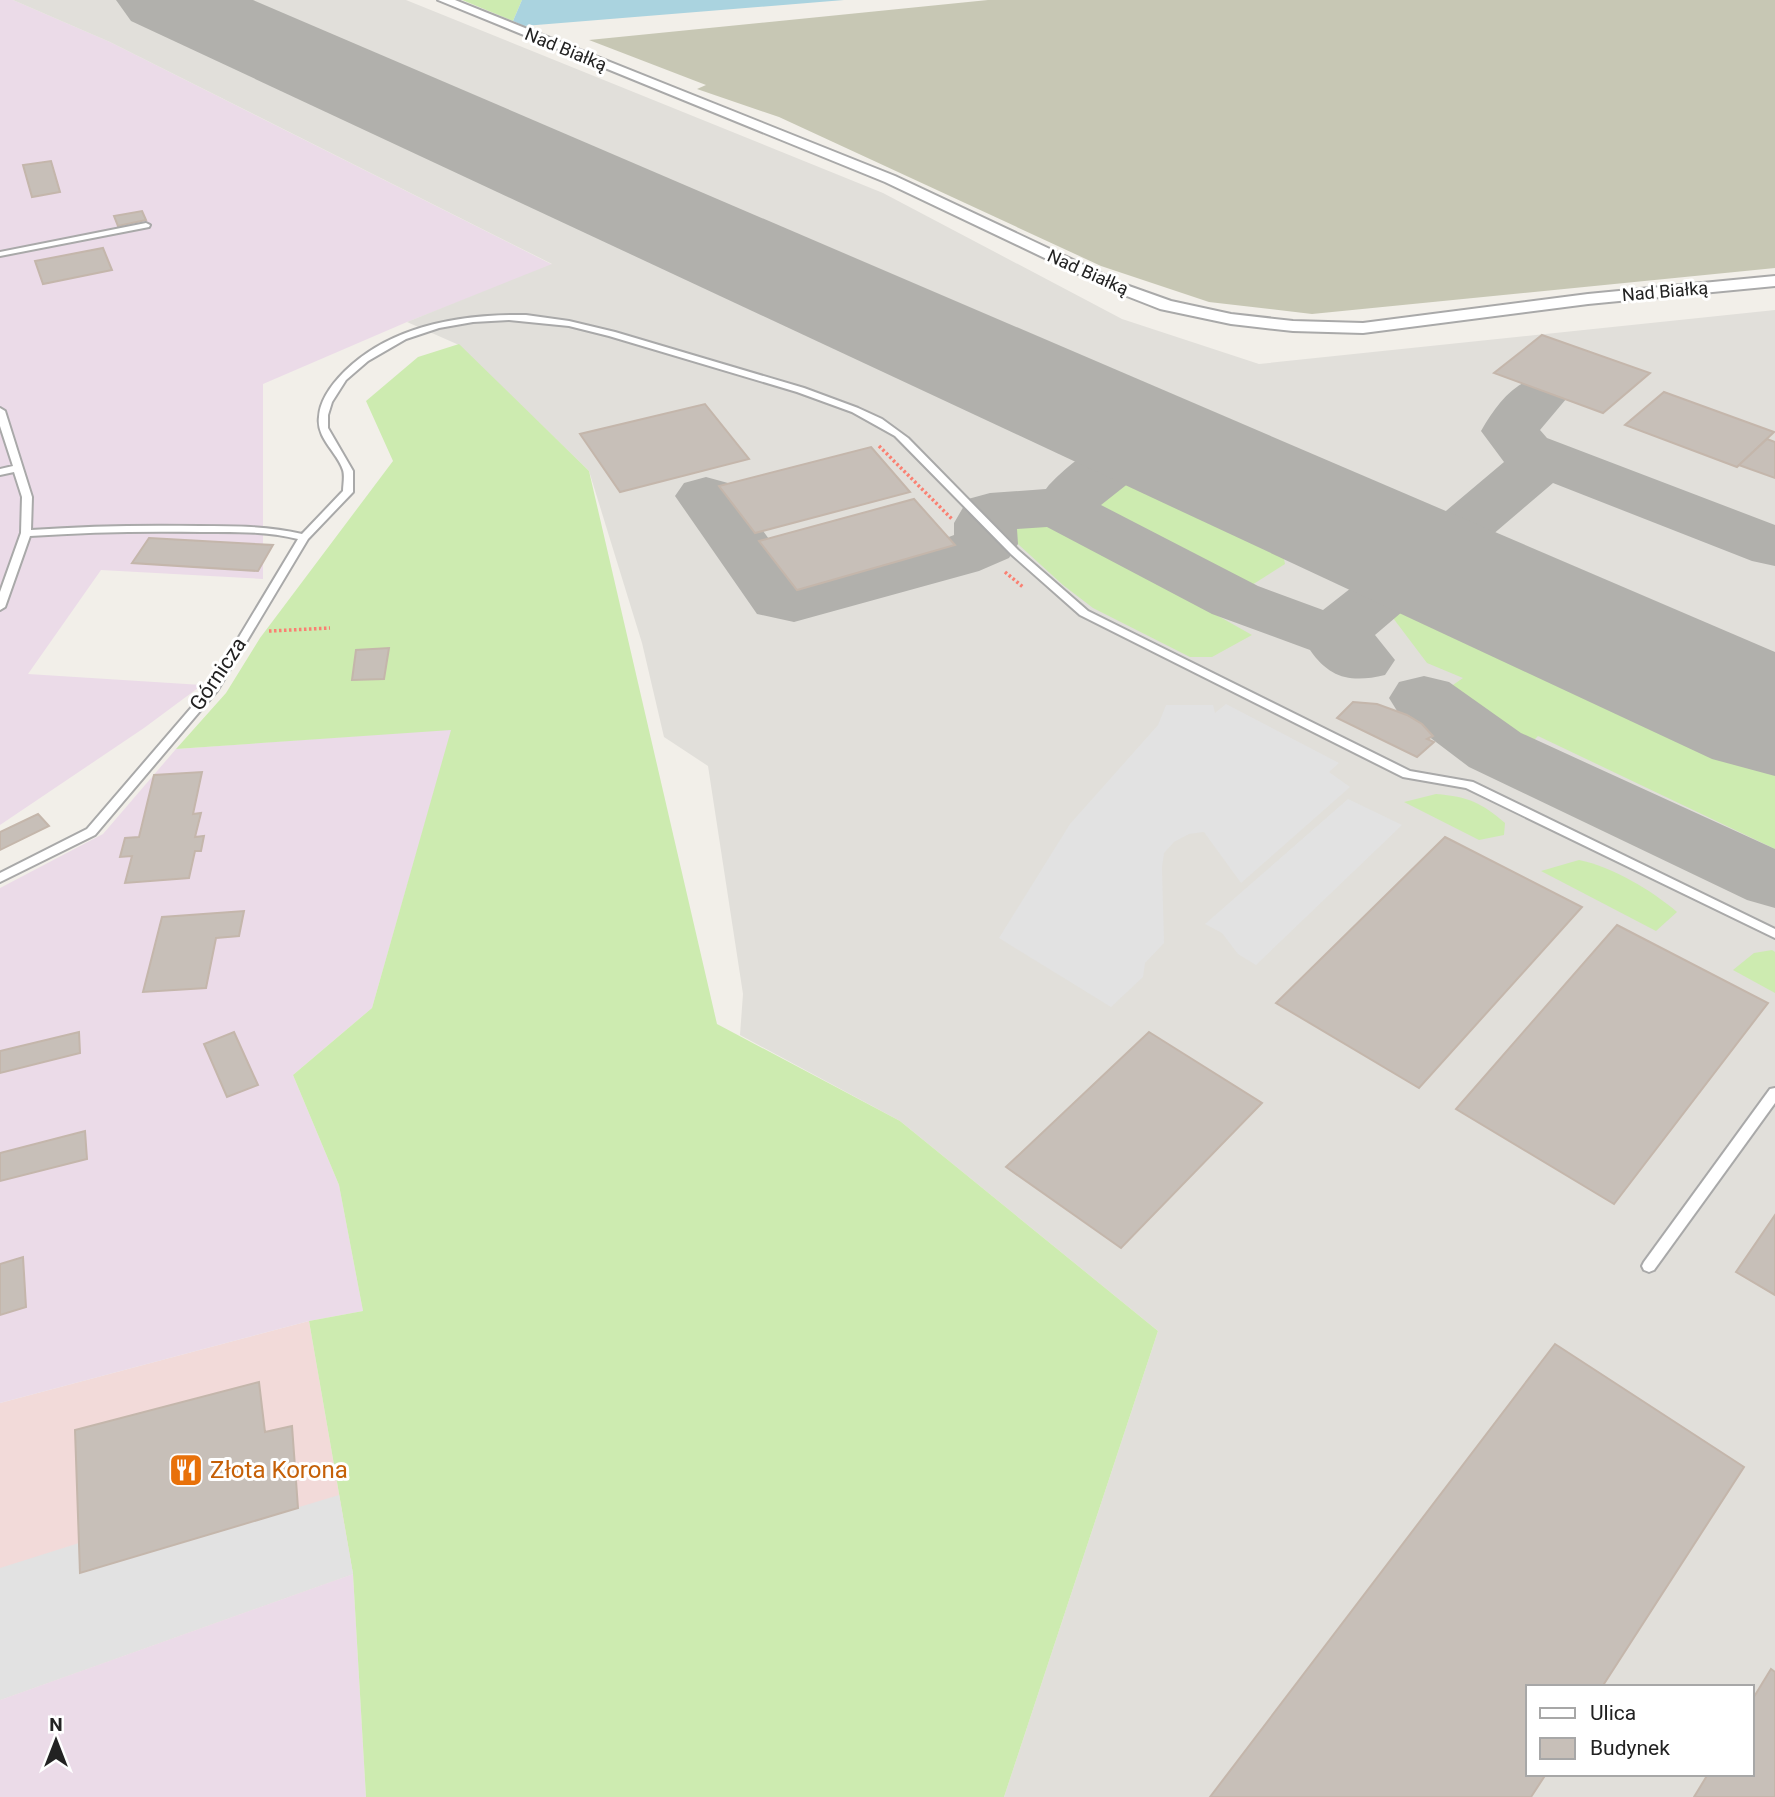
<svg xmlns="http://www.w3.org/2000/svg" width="1775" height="1797" font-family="Roboto,sans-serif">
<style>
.commercial{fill:#f2dad9}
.industrial{fill:#ebdbe8}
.airport{fill:#e1dfda;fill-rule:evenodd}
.construction{fill:#c7c7b4}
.grass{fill:#cdebb0}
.parking{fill:#e2e2e2}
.water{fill:#aad3df}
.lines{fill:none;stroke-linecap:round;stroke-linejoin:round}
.taxiway{fill:#b1b0ac;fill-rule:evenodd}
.runway{fill:#b1b0ac;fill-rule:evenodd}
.building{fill:#c7bfb8;stroke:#c4b6ab;stroke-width:2}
.lane-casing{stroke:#a9a9a9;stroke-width:4}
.street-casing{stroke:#a9a9a9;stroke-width:4}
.path{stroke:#fa8072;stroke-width:3.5;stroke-dasharray:2.5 2.5;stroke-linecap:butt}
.lane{fill:#fff;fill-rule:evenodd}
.street{fill:#fff;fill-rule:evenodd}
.labels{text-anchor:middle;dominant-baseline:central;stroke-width:6;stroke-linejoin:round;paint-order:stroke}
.far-street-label{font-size:18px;fill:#222;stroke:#fff}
.street-label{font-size:21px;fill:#222;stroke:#fff}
.near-food-label{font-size:24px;fill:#c56008;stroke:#fff;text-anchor:start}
</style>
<rect width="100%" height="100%" fill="#f2efe9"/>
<polygon class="commercial" points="309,1321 353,1574 0,1700 0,1403"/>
<g class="industrial">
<polygon points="0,0 13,0 110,42 553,265 407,322 263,384 263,579 101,570 28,674 202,685 144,728 0,825"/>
<polygon points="452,729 372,1008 293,1075 339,1185 363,1311 309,1321 0,1403 0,888 103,834 176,749"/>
<polygon points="353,1574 366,1797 0,1797 0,1700"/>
</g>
<path class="airport" d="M13,0H406L883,193L1122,319L1259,364L1775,310V1797H1004L1158,1331L900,1121L740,1035L743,994L708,766L664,737L642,643L589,471L459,345L407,322L552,264L110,42ZM1528,1687H1752V1774H1528Z"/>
<polygon class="construction" points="988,0 1775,0 1775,268 1312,314 1209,302 1101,266 779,117 697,89 706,85 589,40"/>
<g class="grass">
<polygon points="462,0 522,0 513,21"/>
<polygon points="459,344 589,471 717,1024 900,1121 1158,1331 1004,1797 366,1797 353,1574 309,1321 363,1311 339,1185 293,1075 372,1008 451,730 176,749 226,693 260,638 393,461 366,401 418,357"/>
<polygon points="1126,474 1281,544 1285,564 1241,592 1088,516 1084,508"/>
<path d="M1023,516C1084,521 1173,576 1230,604L1213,613L1252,635L1212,657H1190L1093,608L1063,585L996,524Z"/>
<polygon points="1406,604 1775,770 1775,849 1538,736 1529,745 1487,724 1450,687 1463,678 1427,663 1390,614 1393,606"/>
<path d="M1436,794C1469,797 1480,802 1505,823L1504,835L1479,840L1404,802Z"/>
<path d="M1579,860C1613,867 1651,890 1677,912L1656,931L1541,871Z"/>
<polygon points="1772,950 1775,952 1775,993 1733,970 1754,953"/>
</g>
<g class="parking">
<polygon points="1226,704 1339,763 1329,772 1350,787 1241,883 1204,832 1189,834 1174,842 1164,853 1162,868 1164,943 1145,963 1143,977 1111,1007 999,938 1070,824 1158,725 1166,705 1213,705 1215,713"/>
<polygon points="1348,799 1402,825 1256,965 1238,954 1222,933 1205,924"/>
<polygon points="339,1495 353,1574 0,1700 0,1568 79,1543 81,1573"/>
</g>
<polygon class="water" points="522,0 844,0 524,26 513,21"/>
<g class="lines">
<g class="taxiway">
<path d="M1543,375L1563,380L1572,392L1540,430L1547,438L1775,525V566L1752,561L1553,483L1375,635L1395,660L1385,675C1352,683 1330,679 1310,650L1212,614L1047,527L1017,529L1018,544L1009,558L979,571L794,622L757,614L675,496L684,483L706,477L728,483L799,580L933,543L954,535V523L968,499L990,493L1046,489C1060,470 1122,422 1146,421C1153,421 1161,425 1168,426L1177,439L1168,452L1101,505L1258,586L1323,610L1402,548L1504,462L1481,431C1496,405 1513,382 1543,375Z"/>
<polygon points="1424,676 1449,682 1521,733 1775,849 1775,908 1747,900 1469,767 1399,714 1389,698 1399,682"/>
</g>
<polygon class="runway" points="116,0 253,0 1775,652 1775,776 1712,759 131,21"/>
</g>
<g class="building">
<polygon points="51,161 60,192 32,197 23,165"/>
<polygon points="142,211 146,220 118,226 114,216"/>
<polygon points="103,248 112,270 43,284 35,261"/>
<polygon points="1542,335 1650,373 1603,413 1494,373"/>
<polygon points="1664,392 1774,432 1737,467 1625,425"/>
<polygon points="705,404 749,459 620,492 580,434"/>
<polygon points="1767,439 1775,442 1775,478 1739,465"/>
<polygon points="871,447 910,492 755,533 719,486"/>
<polygon points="914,499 955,545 797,590 759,541"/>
<polygon points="149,538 273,545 258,571 132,563"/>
<polygon points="389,648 384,679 352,680 356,650"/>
<polygon points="1353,702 1377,704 1407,715 1422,724 1433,736 1427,739 1434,742 1417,757 1337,718"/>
<polygon points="202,772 193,814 201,813 195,837 204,836 201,851 195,851 189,878 125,883 132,856 120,857 125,838 139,837 154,775"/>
<polygon points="38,814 49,826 0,850 0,832"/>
<polygon points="1445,837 1582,907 1419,1088 1276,1003"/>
<polygon points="244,911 239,936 216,938 206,988 143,992 162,917"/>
<polygon points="1617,925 1768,1003 1614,1204 1456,1109"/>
<polygon points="79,1032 80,1053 0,1073 0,1051"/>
<polygon points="234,1032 258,1085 227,1097 204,1044"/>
<polygon points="1149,1032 1262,1103 1121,1248 1006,1167"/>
<polygon points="85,1131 87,1159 0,1181 0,1153"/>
<polygon points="1775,1215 1775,1295 1736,1272"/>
<polygon points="23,1257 26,1307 0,1315 0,1264"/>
<polygon points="1555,1344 1744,1467 1602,1687 1528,1687 1528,1774 1546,1774 1531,1797 1210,1797"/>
<polygon points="259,1382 265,1432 292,1426 298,1508 80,1573 75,1430"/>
<polygon points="1771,1669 1775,1672 1775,1797 1694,1797 1708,1774 1752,1774 1752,1700"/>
</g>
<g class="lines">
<g class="lane-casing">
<g id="lane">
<polygon points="146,223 150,225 149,227 0,256 0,252"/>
<path d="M526,315L569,321L615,332L804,388L858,408L882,419L908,438L1018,550L1088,611L1410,771L1473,782L1775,929V938L1466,788L1403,777L1080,615L1011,554L895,436L852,412L797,392L609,336L569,326L509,320L473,322L439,328L406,339L368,361L346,380L332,402L328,415V428L353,471V492L308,539L217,691L95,835L0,882V873L87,829L209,687L298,539C267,531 234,532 202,532C144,531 87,532 30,536L5,607L0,610V592L21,533L22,497L14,472L0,475V469L13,466L0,426V408L5,411L32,497L31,530C87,526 143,525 199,526C233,526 268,526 302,534L343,491C343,485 345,476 343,470C337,452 316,438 319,417C320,399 333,383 345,371C392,325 463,314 526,315Z"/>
<polygon points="1775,1088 1775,1103 1654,1270 1649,1272 1644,1270 1642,1266 1644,1262 1770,1089"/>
</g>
</g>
<g class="street-casing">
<polygon id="street" points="438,0 455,0 895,176 1126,285 1171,301 1231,314 1293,321 1363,323 1588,294 1775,276 1775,286 1588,304 1363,333 1293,331 1231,324 1160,309 1114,291 885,182"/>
</g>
<g class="path">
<polyline points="879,446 952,519"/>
<polyline points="1005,572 1023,587"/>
<polyline points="269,631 330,628"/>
</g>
<use href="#lane" class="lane"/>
<use href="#street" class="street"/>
</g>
<defs>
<g id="restaurant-square" transform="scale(1.75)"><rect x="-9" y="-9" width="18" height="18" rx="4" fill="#e8710a" stroke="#fff"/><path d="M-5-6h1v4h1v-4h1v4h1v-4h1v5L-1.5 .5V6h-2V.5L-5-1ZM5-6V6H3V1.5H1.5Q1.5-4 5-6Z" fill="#fff"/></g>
</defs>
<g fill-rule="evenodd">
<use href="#restaurant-square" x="186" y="1470"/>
</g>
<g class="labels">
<g class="far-street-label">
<text transform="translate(566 49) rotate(22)">Nad Białką</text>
<text transform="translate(1088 272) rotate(24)">Nad Białką</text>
<text transform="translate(1665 291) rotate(-5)">Nad Białką</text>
</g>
<g class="street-label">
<text transform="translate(218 674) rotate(-56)">Górnicza</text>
</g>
<g class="near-food-label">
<text x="210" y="1470">Złota Korona</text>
</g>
</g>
<rect x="1526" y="1685" width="228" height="91" fill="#ffffff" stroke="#a7a7a7" stroke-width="2"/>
<rect x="1540" y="1708" width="35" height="10" fill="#ffffff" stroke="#a7a7a7" stroke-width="2"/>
<text x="1590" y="1720" font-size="21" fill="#222222">Ulica</text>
<rect x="1540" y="1738" width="35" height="21" fill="#c7bfb8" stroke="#a7a7a7" stroke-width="2"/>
<text x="1590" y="1755" font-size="21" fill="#222222">Budynek</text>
<g transform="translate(56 1741)" stroke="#ffffff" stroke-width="5" paint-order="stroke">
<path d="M0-5L12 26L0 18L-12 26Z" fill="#222222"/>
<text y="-10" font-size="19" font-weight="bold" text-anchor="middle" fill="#222222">N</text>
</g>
</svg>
